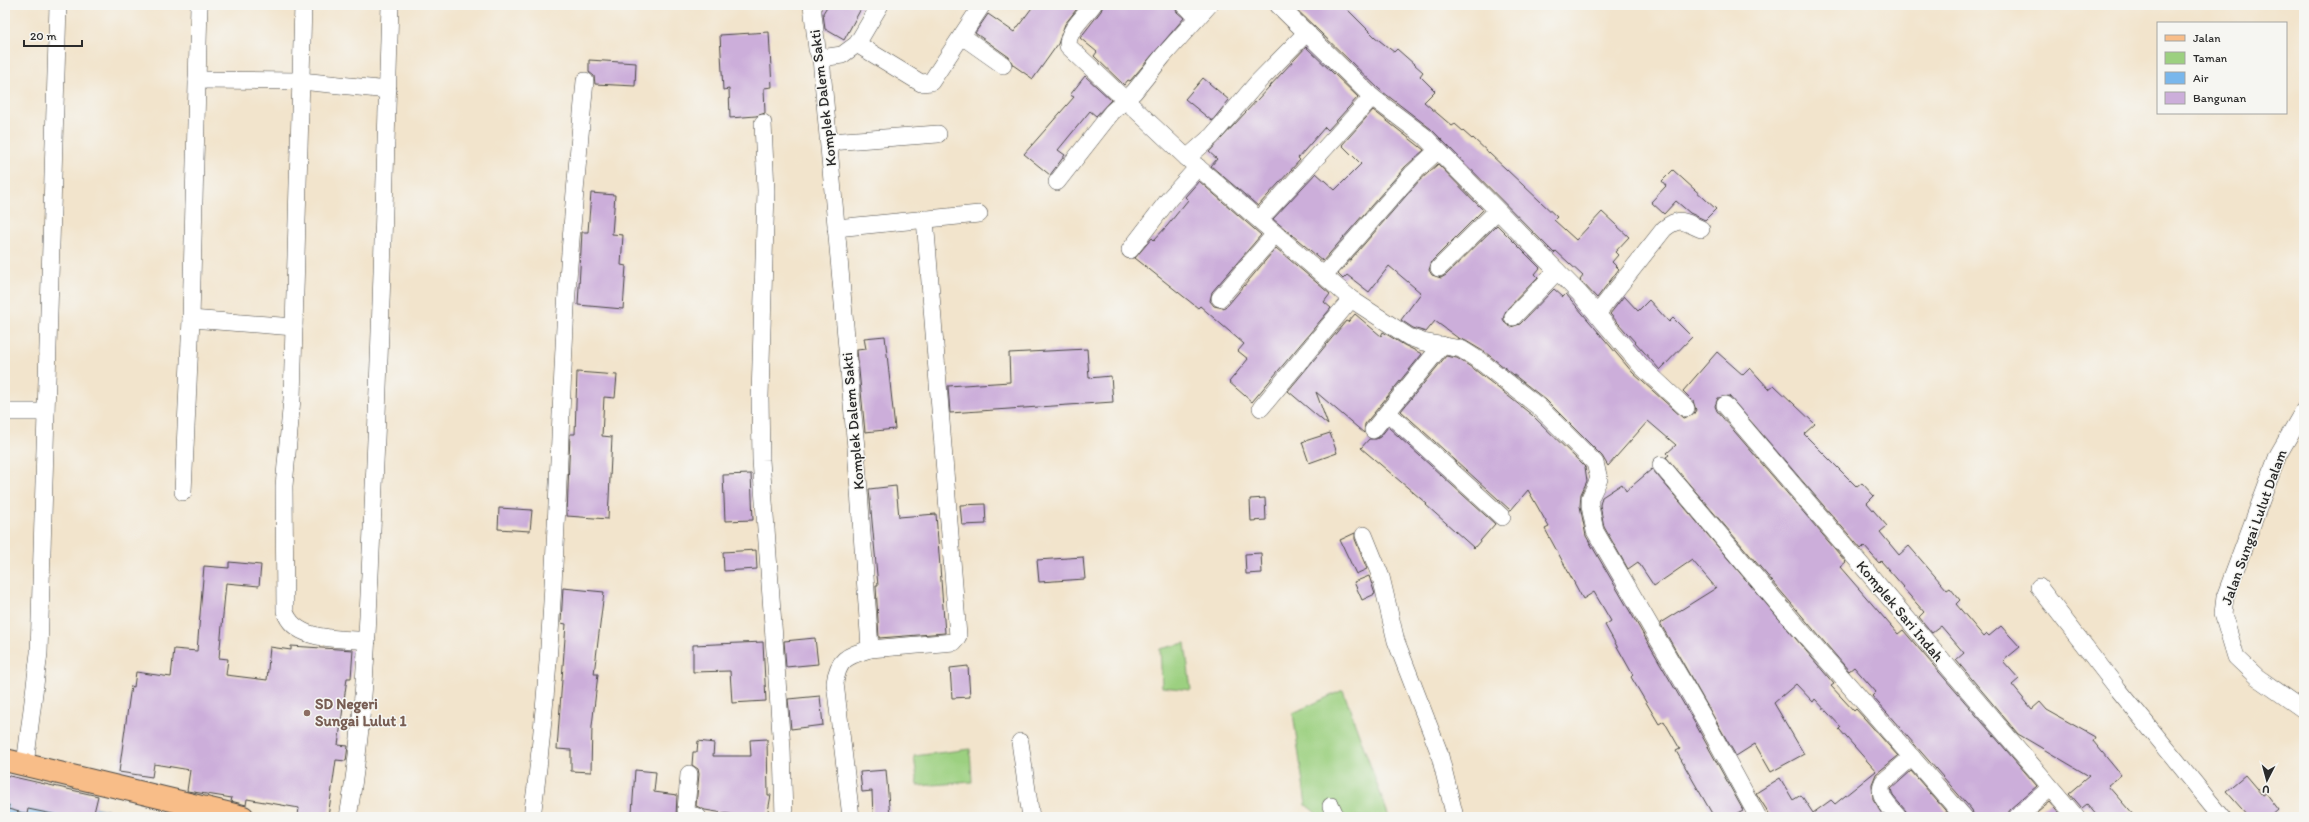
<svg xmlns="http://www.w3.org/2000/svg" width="2309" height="822" font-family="Itim,sans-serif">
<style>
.green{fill:#9cd080;stroke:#647e56}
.water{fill:#79b7ec;stroke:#52718c}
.building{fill:#ccaeda}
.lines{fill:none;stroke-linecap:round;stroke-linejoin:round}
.street-casing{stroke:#494743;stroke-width:18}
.primary-casing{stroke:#494743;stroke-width:24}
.street{stroke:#fff;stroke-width:17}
.primary{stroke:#f8bd88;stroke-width:22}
.education-dot{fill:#8d6e63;stroke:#f6f6f2;stroke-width:1.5}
.labels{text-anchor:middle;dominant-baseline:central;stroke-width:3;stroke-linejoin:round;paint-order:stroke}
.street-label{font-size:15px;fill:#2b2b2b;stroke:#f6f6f2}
.education-label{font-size:15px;font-weight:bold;fill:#785e54;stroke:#f6f6f2;text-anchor:start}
</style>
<rect width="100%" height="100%" fill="#f6f6f2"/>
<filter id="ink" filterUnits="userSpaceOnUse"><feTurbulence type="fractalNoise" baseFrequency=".025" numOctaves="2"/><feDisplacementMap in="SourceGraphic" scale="8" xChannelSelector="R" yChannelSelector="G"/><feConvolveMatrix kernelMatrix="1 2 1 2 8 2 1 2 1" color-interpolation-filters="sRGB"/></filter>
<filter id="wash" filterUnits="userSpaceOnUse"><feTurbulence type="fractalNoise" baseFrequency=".012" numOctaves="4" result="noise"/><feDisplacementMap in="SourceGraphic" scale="16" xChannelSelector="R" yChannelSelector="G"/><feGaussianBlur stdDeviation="0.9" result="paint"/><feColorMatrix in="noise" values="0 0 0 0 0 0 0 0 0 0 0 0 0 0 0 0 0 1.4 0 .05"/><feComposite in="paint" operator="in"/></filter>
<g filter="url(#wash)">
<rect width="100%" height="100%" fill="#f2e4cc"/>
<g class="green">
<polygon points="1185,643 1191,690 1162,687 1160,649"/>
<polygon points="1343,690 1389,817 1317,817 1316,813 1306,805 1293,713"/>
<polygon points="970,749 972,782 918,786 914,756"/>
</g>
<polygon class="water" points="5,786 137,817 5,817"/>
<g id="blocks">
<g class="building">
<polygon points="828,5 863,5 844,40 825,29 823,13"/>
<polygon points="1034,5 1080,5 1065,24 1058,44 1033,79 1013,65 1009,57 975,33 988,14 1014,32"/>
<polygon points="1103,5 1174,5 1177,12 1184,18 1130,81 1128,80 1124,85 1094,56 1097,52 1080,38 1101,11"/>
<polygon points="1292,5 1343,5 1375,37 1394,52 1397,49 1423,72 1420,76 1435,91 1424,102 1452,126 1455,124 1472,139 1473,138 1557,217 1554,220 1576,240 1602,212 1629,237 1615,252 1618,255 1612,262 1619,269 1597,298 1580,280 1583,276 1556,251 1554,253 1431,129 1379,89"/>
<polygon points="769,32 772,87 764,88 765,113 756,116 730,118 729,89 723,90 720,35"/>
<polygon points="1306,47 1358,97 1328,130 1325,127 1298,158 1300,160 1258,206 1211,166 1217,159 1209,152"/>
<polygon points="589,60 636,63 635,86 595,84 594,76 589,72"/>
<polygon points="1085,76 1111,100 1096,116 1090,111 1058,150 1065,155 1050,175 1024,154 1074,97 1070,95"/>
<polygon points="1203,78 1229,100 1212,121 1185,99"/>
<polygon points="1373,110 1424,150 1405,167 1323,261 1273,219 1316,173 1335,190 1361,164 1342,145"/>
<polygon points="1438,164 1483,210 1432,261 1429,270 1432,275 1441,278 1446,275 1497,225 1540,268 1535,274 1538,277 1506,310 1503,319 1506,324 1511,327 1520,324 1554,289 1563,297 1566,294 1633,373 1683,418 1693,415 1696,410 1693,401 1683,391 1717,352 1743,375 1750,368 1769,389 1774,385 1815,424 1804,434 1857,487 1862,483 1874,496 1867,503 1887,526 1880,532 1899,555 1909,546 1947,590 1950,588 1960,600 1956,604 1984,637 1987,634 1989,636 2001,626 2020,647 2003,661 2019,679 2012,685 2032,709 2040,702 2047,710 2095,737 2093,741 2121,775 2108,786 2135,817 2098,817 2087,804 2082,808 2069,793 2089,776 2018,734 1956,660 1964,653 1941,626 1932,633 1919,617 1924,612 1903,588 1904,587 1881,561 1879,563 1864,546 1861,549 1729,396 1718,398 1715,406 1717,411 1846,562 1840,567 1898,634 1903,630 2037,786 2010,809 2007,817 1974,817 1972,810 1872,696 1876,692 1854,667 1849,671 1666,457 1669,455 1667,453 1676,445 1648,421 1608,466 1602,456 1546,400 1486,353 1466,341 1458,338 1435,321 1426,332 1413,328 1401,320 1421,293 1389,266 1369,292 1347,275 1343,279 1338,274 1419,181"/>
<polygon points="1673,170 1716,209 1705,220 1690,213 1676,201 1664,214 1651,202 1666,186 1662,181"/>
<polygon points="1199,181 1261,235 1212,292 1210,301 1214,306 1223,308 1228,305 1276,248 1330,294 1324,302 1331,308 1252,402 1229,382 1248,359 1238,351 1244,344 1200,306 1198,308 1135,258 1152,238 1154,240 1167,226 1188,200 1185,197"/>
<polygon points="591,193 615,195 612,234 623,235 621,265 626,266 623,309 578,305 582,232 588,232"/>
<polygon points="1624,296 1638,311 1649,300 1669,322 1673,318 1692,337 1660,370 1610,314"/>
<polygon points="1355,314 1381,336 1383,332 1404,345 1422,354 1365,424 1364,433 1316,392 1328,425 1288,391 1346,321 1348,322"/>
<polygon points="885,336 895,429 865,432 857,350 866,349 864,338"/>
<polygon points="1087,349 1089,378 1111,376 1113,402 950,413 948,386 1010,382 1009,353"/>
<polygon points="1446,356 1457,358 1474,369 1532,415 1585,467 1587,481 1581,494 1580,506 1586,536 1696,725 1743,810 1730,817 1714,817 1676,751 1680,749 1664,721 1659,724 1631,677 1633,675 1605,625 1611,621 1594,592 1583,599 1545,529 1549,527 1528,490 1511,510 1509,509 1401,411"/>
<polygon points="577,372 617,375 615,398 604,397 602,436 612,437 608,519 567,516 570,434 575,434"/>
<polygon points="1388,427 1495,524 1474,548 1426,505 1427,504 1361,448 1369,439 1376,439 1380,437"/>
<polygon points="1330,433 1337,453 1309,463 1302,442"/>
<polygon points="1652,469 1834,684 1831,686 1854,711 1856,709 1898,756 1876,774 1872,784 1873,799 1885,817 1768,817 1770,815 1756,793 1780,778 1793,800 1801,795 1813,813 1831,800 1835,804 1876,771 1839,729 1841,727 1815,699 1813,702 1796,684 1774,703 1804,754 1771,772 1755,744 1736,756 1660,623 1716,588 1692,560 1654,586 1638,562 1628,569 1604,527 1600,505 1602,497 1622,484 1626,491"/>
<polygon points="751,474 753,520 725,521 723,475"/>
<polygon points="896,486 899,517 936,514 945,633 879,638 876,586 878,586 869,489"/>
<polygon points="1265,498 1266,520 1251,521 1250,499"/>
<polygon points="985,504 986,524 962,525 960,505"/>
<polygon points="499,508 532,510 530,531 498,529"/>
<polygon points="1355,533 1355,539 1367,569 1356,574 1340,540"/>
<polygon points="756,550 757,569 724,571 723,552"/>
<polygon points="1261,553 1262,573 1246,574 1245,554"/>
<polygon points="1083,557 1085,579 1039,582 1037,560"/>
<polygon points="229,562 261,565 259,586 226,583 219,658 228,659 226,675 267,680 270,647 291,650 291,646 353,650 351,678 347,678 338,745 348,746 346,761 336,760 328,817 298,815 299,808 247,799 246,805 231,801 232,798 187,791 190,770 154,764 152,777 119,772 131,686 134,687 136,672 171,677 174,649 197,651 204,566 229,568"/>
<polygon points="1369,576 1375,594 1362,600 1354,582"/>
<polygon points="563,588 604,592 594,674 598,674 592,726 591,772 571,771 571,750 557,749 566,624 561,623"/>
<polygon points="815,638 818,664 786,667 784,641"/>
<polygon points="763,642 766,701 732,703 730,671 693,672 693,645"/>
<polygon points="968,666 970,697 952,698 950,668"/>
<polygon points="820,696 823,725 791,729 788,699"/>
<polygon points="767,739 768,795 771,795 767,817 735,817 735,815 705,810 696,806 699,774 698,769 692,765 693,752 697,752 698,741 714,743 713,756 751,756 750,740"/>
<polygon points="635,770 656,772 654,792 677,795 676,817 632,813"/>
<polygon points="886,770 890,817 873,817 872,791 862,792 860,772"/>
<polygon points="1911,771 1951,817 1908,817 1906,811 1893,796 1891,789"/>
<polygon points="5,775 98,796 93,817 67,817 28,809 27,814 8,809 9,805 5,804"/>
<polygon points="2245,775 2262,795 2265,793 2278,810 2270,817 2249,817 2226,791"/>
<polygon points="2050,802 2063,817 2032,817"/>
</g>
</g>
</g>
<g filter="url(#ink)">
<use href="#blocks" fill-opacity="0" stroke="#494743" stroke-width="1"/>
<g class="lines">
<g class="street-casing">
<g id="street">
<path d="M303,5L292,399L284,486L285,611C294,642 341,638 367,641"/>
<path d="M812,5L817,49L821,58L856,448L869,633L870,649C848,656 838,658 835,683L851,817"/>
<path d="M1093,5C1084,17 1067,31 1068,46L1187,158L1351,299L1409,337L1423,342L1461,349L1480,361L1539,407L1595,463L1599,479L1590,498V506L1595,531L1705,720L1758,817"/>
<polyline points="1184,5 1198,17"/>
<polyline points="1278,5 1372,97 1424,136 1579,293 1641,366 1686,408"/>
<polyline points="962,36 1003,65"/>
<polyline points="857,44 921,83 931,82 982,5"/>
<polyline points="821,58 842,55 857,44 880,5"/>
<polyline points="197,80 301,81 388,90"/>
<polyline points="763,123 766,191 760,397 761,460 782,748 784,817"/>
<polyline points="830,142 938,134"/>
<polyline points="1187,158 1212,136 1257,83 1307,32"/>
<polyline points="1057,182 1112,112 1134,92 1163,56 1209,5"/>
<polyline points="1260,219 1372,97"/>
<polyline points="836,228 979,214"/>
<polyline points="1130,250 1169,199 1198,167"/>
<polyline points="1439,268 1497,211"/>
<polyline points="1325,274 1412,174 1437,151"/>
<polyline points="1220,298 1275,234"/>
<path d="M1597,314L1664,229C1680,216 1684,222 1701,229"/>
<polyline points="1513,317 1557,271"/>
<polyline points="191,319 294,327"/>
<polyline points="1725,405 2076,817"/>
<polyline points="1261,408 1351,299"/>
<polyline points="2304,410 2278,455 2225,597 2223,614 2236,657 2257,677 2304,710"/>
<polyline points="5,412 46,412"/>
<polyline points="1388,413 1502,517"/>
<polyline points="1373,430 1442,345"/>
<polyline points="1661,465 1790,618 1964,817"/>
<polyline points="183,492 191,319 199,5"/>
<polyline points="1364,535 1381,577 1396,641 1439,752 1455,817"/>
<polyline points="2039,587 2118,689 2222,817"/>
<polyline points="870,649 954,642 958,636 925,219"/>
<polyline points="1020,742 1031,817"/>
<polyline points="25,765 39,653 58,5"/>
<polyline points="689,774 686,810 687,814 698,817"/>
<polyline points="1331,806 1336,817"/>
<path d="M348,817C366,715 368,611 373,508C381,340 385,173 390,5"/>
<path d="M532,817C555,648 557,477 566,307C571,231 578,156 585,81"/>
<path d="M1898,817C1890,807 1876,796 1883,782L1912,757"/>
<polyline points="2017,817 2050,788"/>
</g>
</g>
<g class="primary-casing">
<polyline id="primary" points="5,760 243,817"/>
</g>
<use href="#street" class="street"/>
<use href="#primary" class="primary"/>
</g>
</g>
<circle class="education-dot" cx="307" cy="713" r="4"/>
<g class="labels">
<g class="street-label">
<text transform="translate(823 98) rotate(-97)">Komplek Dalem Sakti</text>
<text transform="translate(853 421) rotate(-95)">Komplek Dalem Sakti</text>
<text transform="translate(2254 527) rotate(-70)">Jalan Sungai Lulut Dalam</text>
<text transform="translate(1900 611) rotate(50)">Komplek Sari Indah</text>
</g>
<g class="education-label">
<text x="315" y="704">SD Negeri<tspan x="315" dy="17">Sungai Lulut 1</tspan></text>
</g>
</g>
<rect width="2309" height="822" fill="none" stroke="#f6f6f2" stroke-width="20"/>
<rect x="2157" y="22" width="130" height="92" fill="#f6f6f2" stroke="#a5a5a2"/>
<rect x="2165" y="35" width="20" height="6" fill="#f8bd88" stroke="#a5a5a2"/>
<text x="2193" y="42" font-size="12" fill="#2b2b2b">Jalan</text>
<rect x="2165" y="52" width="20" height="12" fill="#9cd080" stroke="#a5a5a2"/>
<text x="2193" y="62" font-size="12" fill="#2b2b2b">Taman</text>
<rect x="2165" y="72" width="20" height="12" fill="#79b7ec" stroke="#a5a5a2"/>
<text x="2193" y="82" font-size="12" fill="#2b2b2b">Air</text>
<rect x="2165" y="92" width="20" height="12" fill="#ccaeda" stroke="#a5a5a2"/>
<text x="2193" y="102" font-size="12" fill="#2b2b2b">Bangunan</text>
<g transform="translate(2267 780) rotate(186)" stroke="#f6f6f2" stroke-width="3" paint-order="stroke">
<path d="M0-3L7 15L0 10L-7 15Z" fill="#2b2b2b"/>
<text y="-6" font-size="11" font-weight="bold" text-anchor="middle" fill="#2b2b2b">U</text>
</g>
<path d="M24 40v6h58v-6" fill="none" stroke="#2b2b2b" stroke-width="2"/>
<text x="30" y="40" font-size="12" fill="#2b2b2b" stroke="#f6f6f2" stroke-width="3" paint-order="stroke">20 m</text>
</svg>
